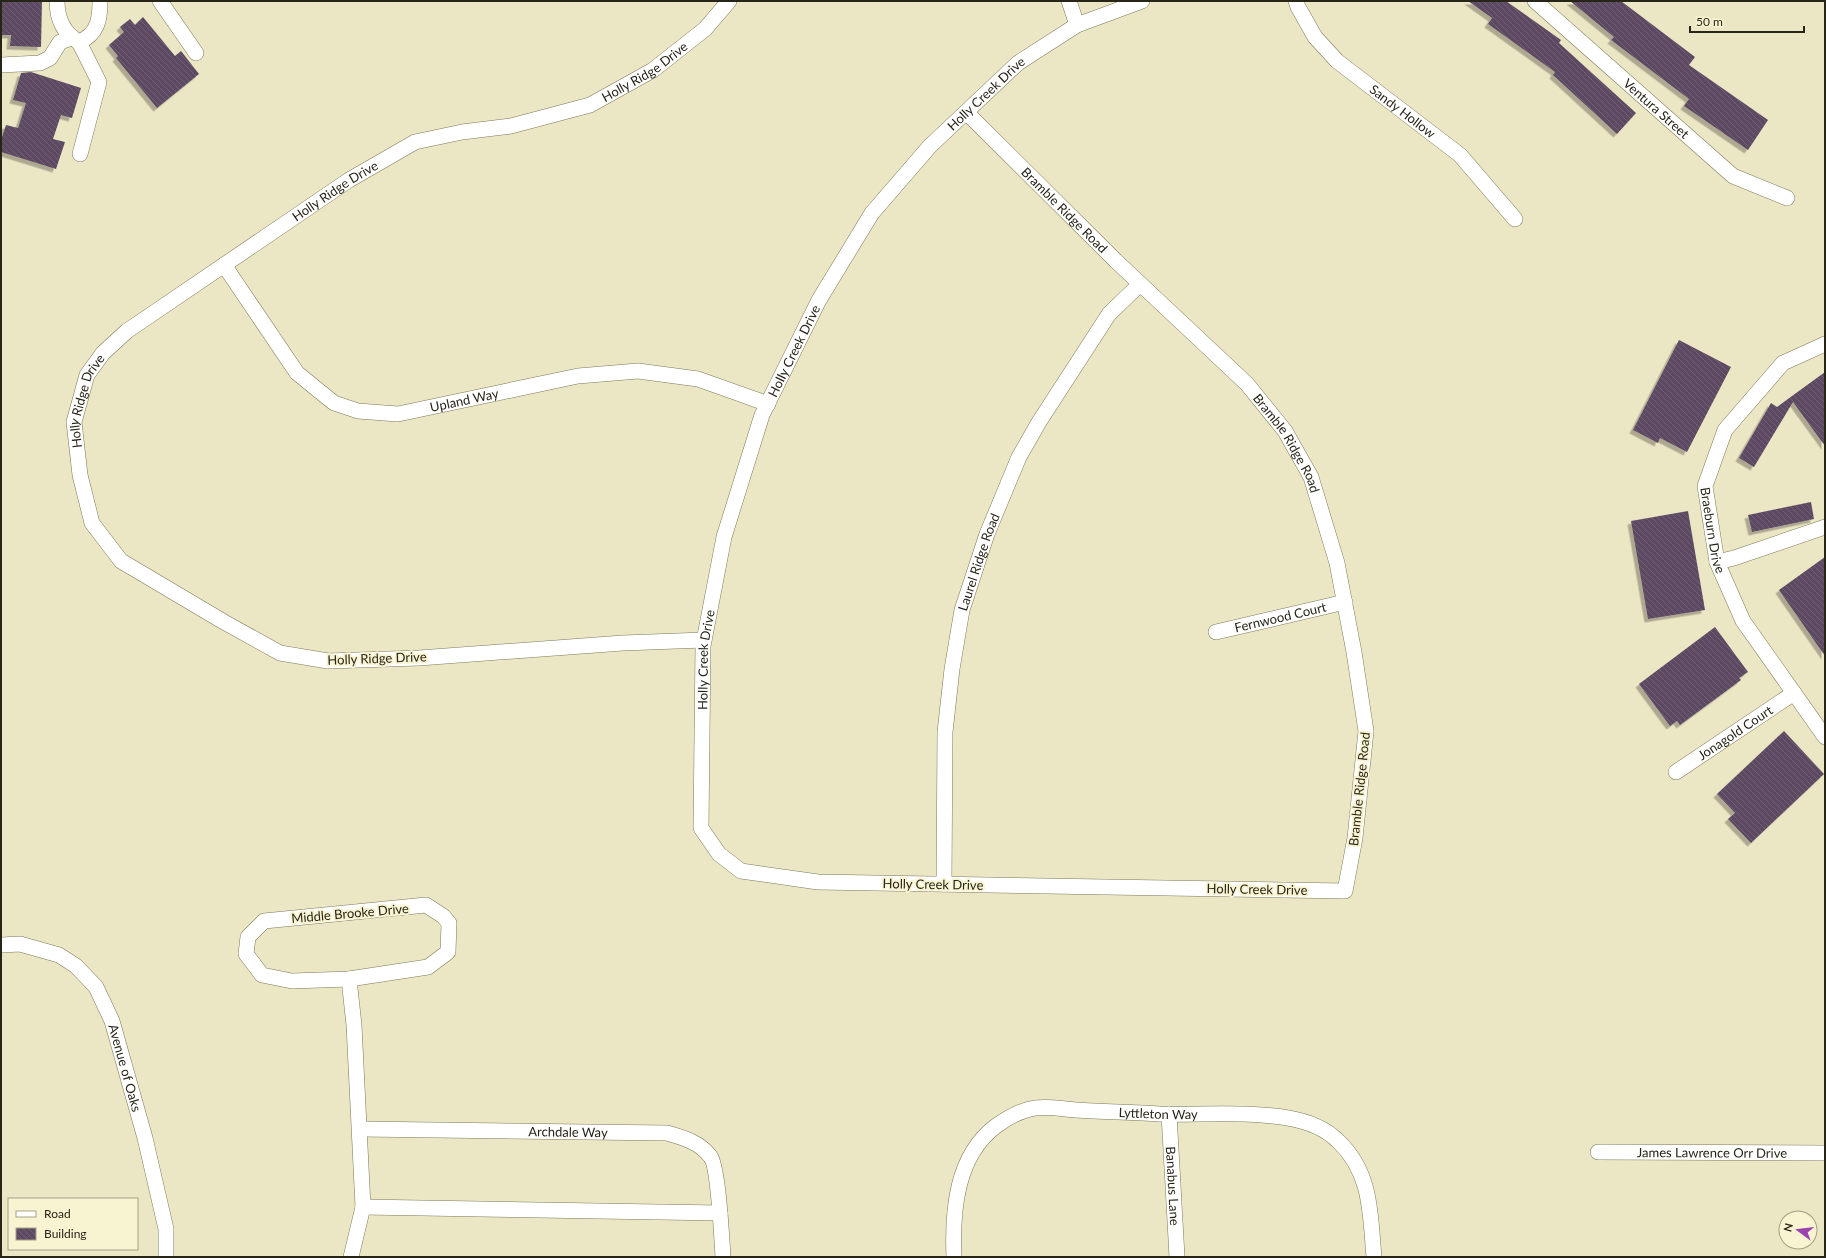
<svg xmlns="http://www.w3.org/2000/svg" width="1826" height="1258" font-family="Lato,sans-serif">
<style>
.building{fill:url(#building-back-hatch);filter:url(#shadow)}
.lines{fill:none;stroke-linecap:round;stroke-linejoin:round}
.minor-casing{stroke:#7d795a;stroke-width:16}
.minor{stroke:#fff;stroke-width:15}
.labels{text-anchor:middle;dominant-baseline:central;stroke-width:4;stroke-linejoin:round;paint-order:stroke}
.street-label{font-size:13px;fill:#272518;stroke:#f8f3d1}
</style>
<defs>
<pattern id="building-back-hatch" width="6" height="6" patternUnits="userSpaceOnUse"><rect width="6" height="6" fill="#5d4a62"/><path d="M-1 5l2 2M0 0l6 6M5-1l2 2" fill="none" stroke="#706174"/></pattern>
<filter id="shadow"><feDropShadow dx="-3.5" dy="3.5" stdDeviation="0" flood-color="#0004"/></filter>
</defs>
<rect width="100%" height="100%" fill="#ebe6c4"/>
<g class="building">
<polygon points="1,1 42,1 41,47 10,46 11,35 1,35"/>
<polygon points="1468,1 1506,1 1561,40 1559,43 1636,113 1617,134 1553,75 1555,72 1488,24 1492,18"/>
<polygon points="1570,1 1621,1 1695,57 1689,65 1768,120 1748,150 1684,106 1689,99 1611,40 1614,37"/>
<polygon points="143,17 175,56 181,51 199,74 157,108 116,58 118,56 109,45 124,32 120,27 130,19 135,25"/>
<polygon points="31,72 81,88 72,118 61,115 53,139 65,142 56,169 1,152 1,140 6,125 18,128 26,103 13,100 21,73"/>
<polygon points="1679,340 1731,367 1687,452 1660,438 1658,443 1633,430"/>
<polygon points="1825,372 1825,446 1793,402 1754,467 1739,458 1771,403 1777,407"/>
<polygon points="1811,502 1814,519 1752,532 1748,515"/>
<polygon points="1688,511 1705,610 1648,619 1631,521"/>
<polygon points="1825,557 1825,656 1779,590"/>
<polygon points="1715,627 1748,672 1739,678 1741,680 1680,725 1677,721 1670,726 1639,684"/>
<polygon points="1784,731 1824,774 1751,843 1728,819 1735,813 1717,794"/>
</g>
<g class="lines">
<g class="minor-casing">
<g id="minor">
<path d="M57,1C57,19 63,33 79,42C98,34 100,19 100,1"/>
<polyline points="160,1 196,53"/>
<polyline points="1069,1 1077,25"/>
<path id="s1" d="M1296,1L1298,7L1315,37L1337,61L1460,155L1515,219"/>
<path id="s2" d="M1535,1L1733,176L1787,198"/>
<polyline points="79,42 99,82 80,154"/>
<polyline points="1,65 40,63 50,58 60,42 72,38"/>
<path id="s3" d="M966,112L1116,261L1247,384L1285,431L1311,477L1337,563L1354,652L1366,731L1355,838L1345,891L818,882L741,871L719,854L701,828L703,646L724,537L762,415L819,300L872,213L930,146L1018,63L1077,25L1142,1"/>
<path id="s4" d="M224,265L297,373L334,403L358,411L398,414L578,376L638,371L698,379L768,404"/>
<path id="s5" d="M1825,344L1783,363L1725,430L1705,486L1717,562L1743,621L1825,737"/>
<polyline points="1717,562 1734,558 1825,527"/>
<path id="s6" d="M1216,632L1345,602"/>
<path id="s7" d="M704,640L623,643L419,658L328,661L280,653L224,622L121,561L92,523L80,475L74,422L87,375L103,353L127,331L349,180L415,142L462,132L511,126L590,105L653,70L705,29L729,1"/>
<path id="s8" d="M1676,772L1794,693"/>
<path id="s9" d="M944,884L945,732L952,669L962,610L987,534L1019,457L1039,422L1109,314L1140,284"/>
<polygon points="426,905 443,916 449,923 448,952 428,967 349,979 292,981 262,975 246,954 248,937 264,921"/>
<path id="s10" d="M1,945L20,944L59,955L76,966L96,987L112,1021L145,1138L166,1229V1257"/>
<polyline points="349,979 354,1025 363,1207 351,1257"/>
<path id="s11" d="M1169,1114L1177,1257"/>
<path id="s12" d="M360,1129L667,1133C684,1138 699,1142 710,1156C718,1164 722,1241 723,1257"/>
<path id="s13" d="M1598,1152L1825,1153"/>
<polyline points="363,1207 720,1213"/>
<path id="s14" d="M954,1257C952,1211 956,1156 996,1126C1007,1118 1021,1110 1035,1108C1050,1106 1062,1109 1076,1110C1104,1112 1132,1112 1160,1114C1202,1115 1246,1111 1288,1118C1306,1121 1325,1128 1338,1141C1372,1173 1370,1214 1374,1257"/>
</g>
</g>
<use href="#minor" class="minor"/>
</g>
<g class="labels">
<g class="street-label">
<text stroke="none"><textPath href="#s7" startOffset="1456">Holly Ridge Drive</textPath></text>
<text stroke="none"><textPath href="#s3" startOffset="2407">Holly Creek Drive</textPath></text>
<text stroke="none"><textPath href="#s2" startOffset="162">Ventura Street</textPath></text>
<text stroke="none"><textPath href="#s1" startOffset="156">Sandy Hollow</textPath></text>
<text stroke="none"><textPath href="#s7" startOffset="1119">Holly Ridge Drive</textPath></text>
<text stroke="none"><textPath href="#s3" startOffset="139">Bramble Ridge Road</textPath></text>
<text stroke="none"><textPath href="#s3" startOffset="2083">Holly Creek Drive</textPath></text>
<text stroke="none"><textPath href="#s4" startOffset="311">Upland Way</textPath></text>
<text stroke="none"><textPath href="#s7" startOffset="783">Holly Ridge Drive</textPath></text>
<text stroke="none"><textPath href="#s3" startOffset="463">Bramble Ridge Road</textPath></text>
<text stroke="none"><textPath href="#s5" startOffset="239">Braeburn Drive</textPath></text>
<text stroke="none"><textPath href="#s9" startOffset="326">Laurel Ridge Road</textPath></text>
<text stroke="none"><textPath href="#s6" startOffset="66">Fernwood Court</textPath></text>
<text transform="translate(377 658) rotate(-2)">Holly Ridge Drive</text>
<text stroke="none"><textPath href="#s3" startOffset="1759">Holly Creek Drive</textPath></text>
<text stroke="none"><textPath href="#s8" startOffset="71">Jonagold Court</textPath></text>
<text transform="translate(1359 789) rotate(-84)">Bramble Ridge Road</text>
<text transform="translate(933 884) rotate(1)">Holly Creek Drive</text>
<text transform="translate(1257 889) rotate(1)">Holly Creek Drive</text>
<text transform="translate(350 913) rotate(-5)">Middle Brooke Drive</text>
<text stroke="none"><textPath href="#s10" startOffset="195">Avenue of Oaks</textPath></text>
<text stroke="none"><textPath href="#s14" startOffset="310">Lyttleton Way</textPath></text>
<text stroke="none"><textPath href="#s12" startOffset="208">Archdale Way</textPath></text>
<text stroke="none"><textPath href="#s13" startOffset="114">James Lawrence Orr Drive</textPath></text>
<text stroke="none"><textPath href="#s11" startOffset="72">Banabus Lane</textPath></text>
</g>
</g>
<rect width="1826" height="1258" fill="none" stroke="#272518" stroke-width="4"/>
<rect x="8" y="1198" width="130" height="52" fill="#f8f3d1" stroke="#a4a187"/>
<rect x="16" y="1211" width="20" height="6" fill="#ffffff" stroke="#a4a187"/>
<text x="44" y="1218" font-size="12" fill="#272518">Road</text>
<rect x="16" y="1228" width="20" height="12" fill="url(#building-back-hatch)" stroke="#a4a187"/>
<text x="44" y="1238" font-size="12" fill="#272518">Building</text>
<g transform="translate(1798 1230) rotate(285)"><circle r="19" fill="#f8f3d1" stroke="#a4a187"/>
<path d="M0-3L7 15L0 10L-7 15Z" fill="#9a43b0"/>
<text y="-6" font-size="11" font-weight="bold" text-anchor="middle" fill="#272518">N</text>
</g>
<path d="M1690 26v6h114v-6" fill="none" stroke="#272518" stroke-width="2"/>
<text x="1696" y="26" font-size="12" fill="#272518" stroke="#f8f3d1" stroke-width="3" paint-order="stroke">50 m</text>
</svg>
